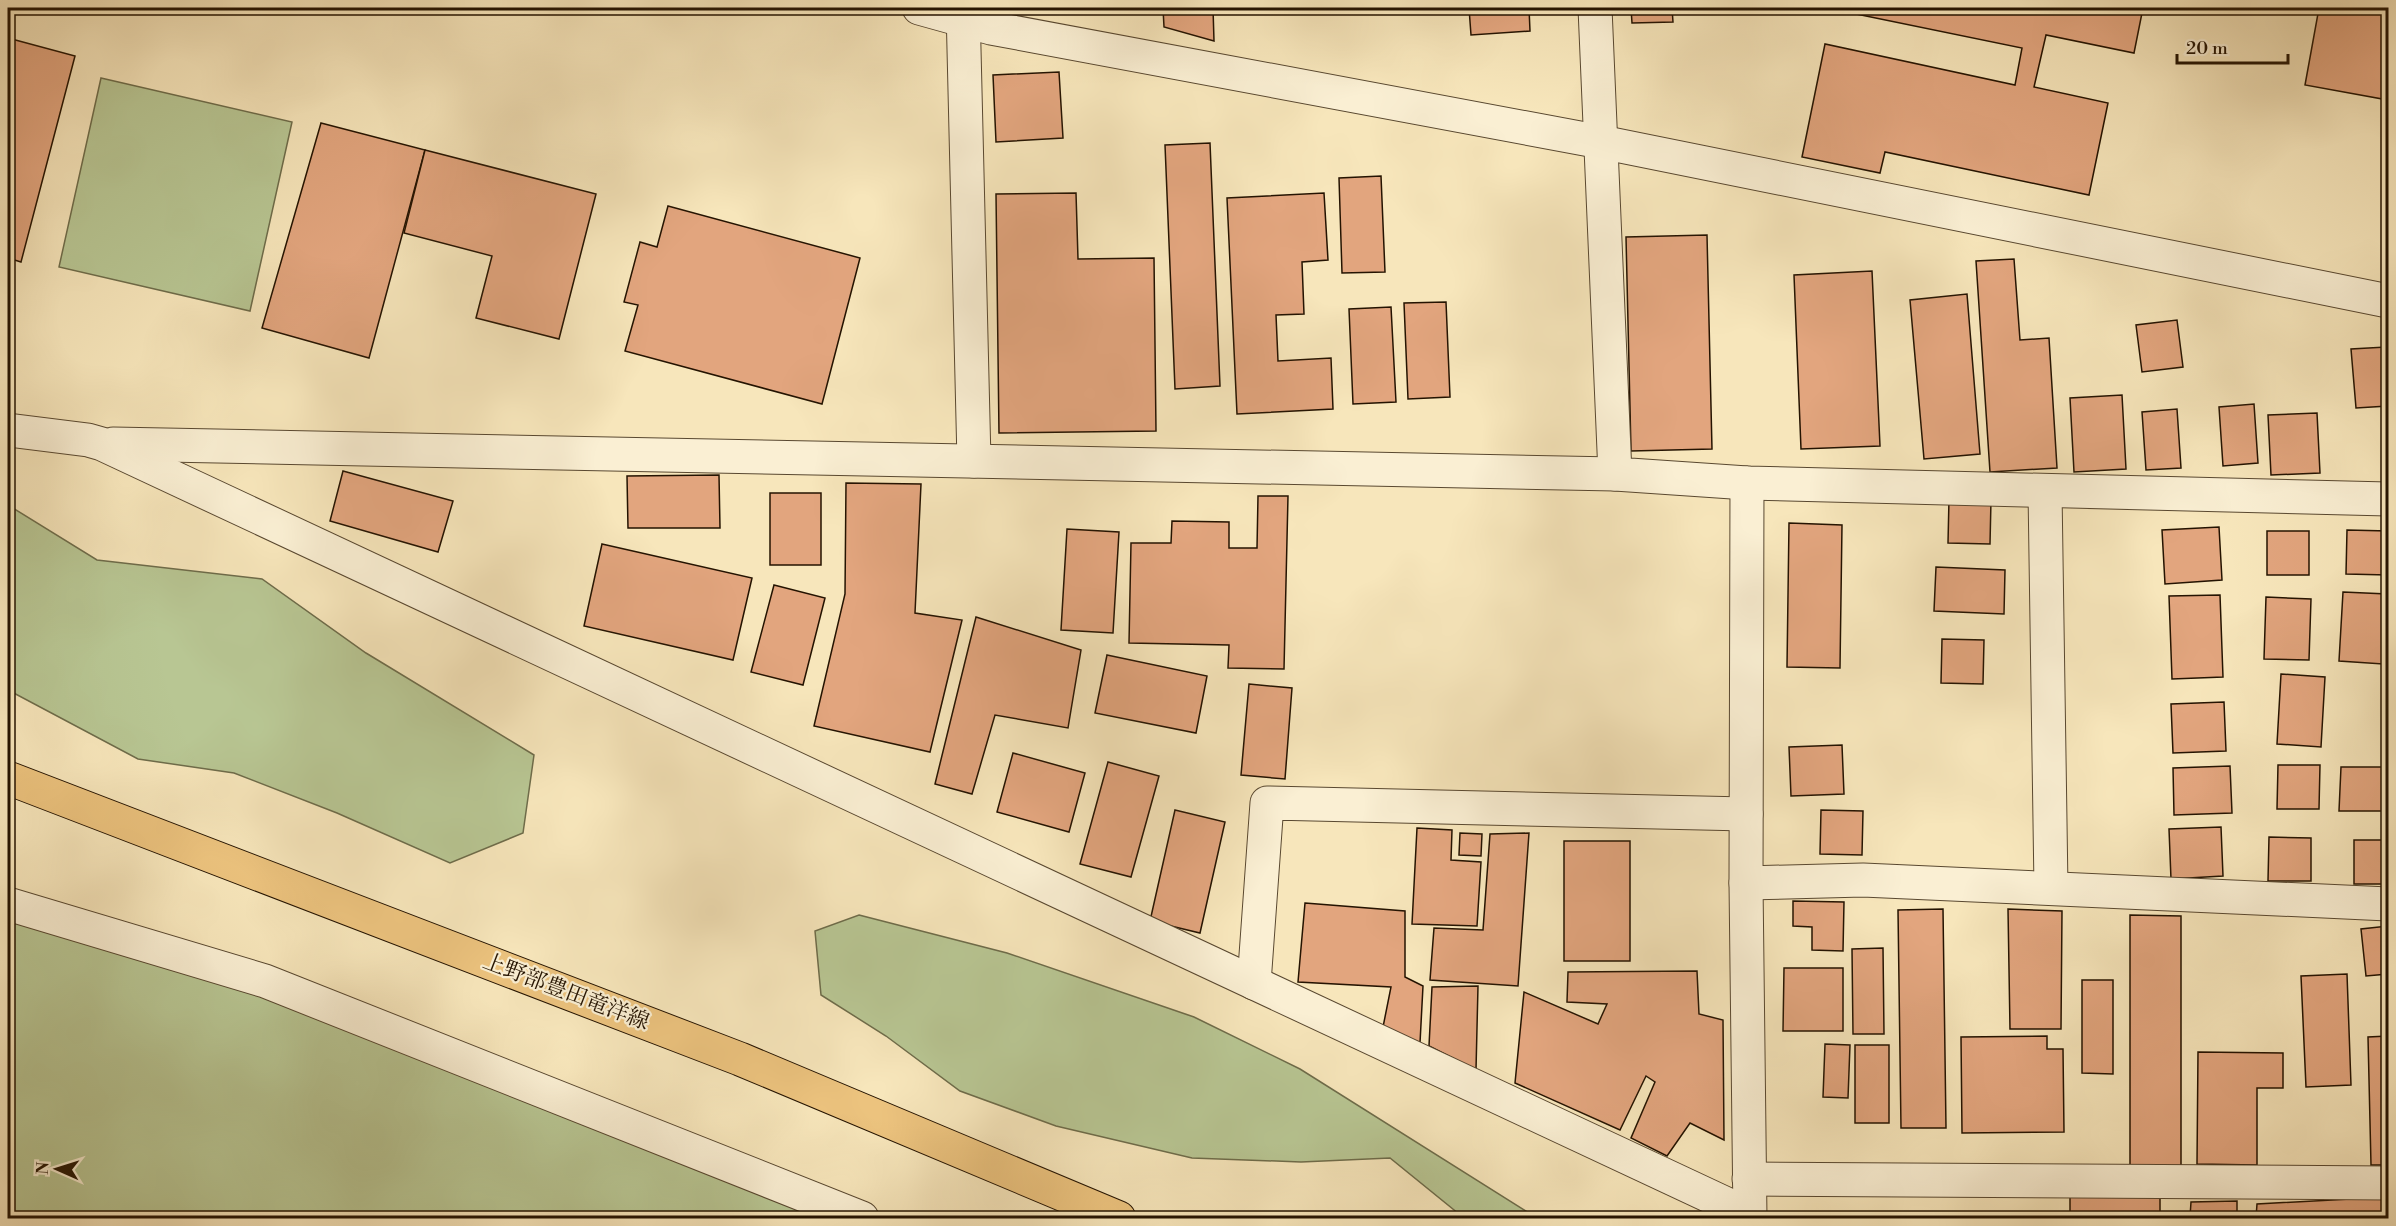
<svg xmlns="http://www.w3.org/2000/svg" width="2396" height="1226" font-family="'Libre Bodoni','Noto Serif JP',serif">
<style>
.green{fill:#b8c693;stroke:#6e6c4a;stroke-width:1.5}
.building{fill:#e2a57e;stroke:#241301;stroke-width:1.5}
.lines{fill:none;stroke-linecap:round;stroke-linejoin:round}
.minor-casing{stroke:#594830;stroke-width:35}
.major-casing{stroke:#241301;stroke-width:35}
.minor{stroke:#faefd3;stroke-width:33}
.major{stroke:#ecc37e;stroke-width:33}
.labels{text-anchor:middle;dominant-baseline:central;stroke-width:4.5;stroke-linejoin:round;paint-order:stroke}
.street-label{font-size:22px;fill:#241301;stroke:#faefd3}
</style>
<rect width="100%" height="100%" fill="#f7e6bb"/>
<filter id="stains"><feTurbulence type="fractalNoise" baseFrequency=".00333" numOctaves="4"/><feColorMatrix values="0 0 0 0 .2 0 0 0 0 .09 0 0 0 0 .02 0 0 0 .5 -.17"/></filter>
<radialGradient id="worn" r=".72"><stop offset=".6" stop-color="#630" stop-opacity="0"/><stop offset="1" stop-color="#630" stop-opacity=".3"/></radialGradient>
<g class="green">
<polygon points="101,78 292,122 250,311 59,267"/>
<polygon points="8,505 97,560 262,579 366,653 534,755 523,833 450,863 337,813 234,773 138,759 8,690"/>
<polygon points="8,895 863,1218 8,1218"/>
<polygon points="859,915 1007,953 1194,1017 1300,1069 1537,1218 1464,1218 1390,1158 1301,1162 1192,1158 1056,1126 960,1091 886,1036 821,995 815,931"/>
</g>
<g class="building">
<polygon points="1163,8 1213,8 1214,41 1164,27"/>
<polygon points="1469,8 1529,8 1530,31 1471,35"/>
<polygon points="1631,8 1672,8 1673,22 1632,23"/>
<polygon points="1827,8 2143,8 2134,53 2046,35 2034,87 2108,103 2089,195 1885,152 1880,173 1802,157 1825,44 2015,85 2022,48"/>
<polygon points="2319,8 2388,8 2388,100 2305,85"/>
<polygon points="8,38 75,56 21,262 8,258"/>
<polygon points="1059,72 1063,138 996,142 993,75"/>
<polygon points="321,123 425,150 369,358 262,328"/>
<polygon points="1210,143 1220,386 1175,389 1165,145"/>
<polygon points="425,150 596,194 559,339 476,318 492,256 404,233"/>
<polygon points="1381,176 1385,272 1342,273 1339,178"/>
<polygon points="1076,193 1078,259 1154,258 1156,431 999,433 996,194"/>
<polygon points="1324,193 1328,260 1302,262 1304,314 1276,315 1278,361 1331,358 1333,409 1237,414 1227,198"/>
<polygon points="668,206 860,258 822,404 625,351 638,305 624,302 640,242 657,247"/>
<polygon points="1707,235 1712,449 1631,451 1626,237"/>
<polygon points="2014,259 2020,340 2049,338 2057,468 1990,472 1976,261"/>
<polygon points="1872,271 1880,446 1801,449 1794,275"/>
<polygon points="1967,294 1980,454 1924,459 1910,300"/>
<polygon points="1446,302 1450,397 1408,399 1404,303"/>
<polygon points="1391,307 1396,402 1353,404 1349,309"/>
<polygon points="2177,320 2183,367 2142,372 2136,325"/>
<polygon points="2386,347 2388,406 2356,408 2351,349"/>
<polygon points="2122,395 2126,469 2074,472 2070,398"/>
<polygon points="2254,404 2258,463 2223,466 2219,407"/>
<polygon points="2177,409 2181,468 2146,470 2142,412"/>
<polygon points="2317,413 2320,473 2271,475 2268,415"/>
<polygon points="343,471 453,501 438,552 330,521"/>
<polygon points="719,475 720,528 628,528 627,476"/>
<polygon points="846,483 921,484 915,613 962,620 930,752 814,726 845,594"/>
<rect x="770" y="493" width="51" height="72"/>
<polygon points="1258,496 1288,496 1284,669 1228,668 1229,645 1129,643 1131,543 1171,543 1172,521 1229,522 1229,548 1257,548"/>
<polygon points="1949,499 1991,500 1990,544 1948,543"/>
<polygon points="1789,523 1842,525 1840,668 1787,667"/>
<polygon points="2219,527 2222,580 2165,584 2162,530"/>
<polygon points="1067,529 1119,532 1113,633 1061,630"/>
<polygon points="2347,530 2388,531 2388,575 2346,574"/>
<rect x="2267" y="531" width="42" height="44"/>
<polygon points="602,544 752,578 733,660 584,626"/>
<polygon points="1936,567 2005,570 2004,614 1934,611"/>
<polygon points="774,585 825,598 803,685 751,672"/>
<polygon points="2343,592 2387,594 2383,664 2339,661"/>
<polygon points="2220,595 2223,677 2172,679 2169,596"/>
<polygon points="2266,597 2311,599 2309,660 2264,659"/>
<polygon points="976,617 1081,650 1068,728 995,715 972,794 935,784"/>
<polygon points="1942,639 1984,640 1983,684 1941,683"/>
<polygon points="1107,655 1207,676 1196,733 1095,713"/>
<polygon points="2281,674 2325,677 2321,747 2277,744"/>
<polygon points="1249,684 1292,688 1285,779 1241,775"/>
<polygon points="2224,702 2226,751 2173,753 2171,704"/>
<polygon points="1842,745 1844,794 1791,796 1789,747"/>
<polygon points="1013,753 1085,773 1069,832 997,812"/>
<polygon points="1108,762 1159,776 1131,877 1080,864"/>
<polygon points="2278,765 2320,765 2319,809 2277,809"/>
<polygon points="2230,766 2232,813 2174,815 2173,768"/>
<polygon points="2341,767 2382,767 2382,811 2339,811"/>
<polygon points="1175,810 1225,822 1200,933 1150,921"/>
<polygon points="1821,810 1863,811 1862,855 1820,854"/>
<polygon points="2221,827 2223,876 2171,879 2169,829"/>
<polygon points="1417,828 1452,830 1451,860 1481,862 1477,926 1412,924"/>
<polygon points="1460,833 1482,834 1481,856 1459,855"/>
<polygon points="1529,833 1518,986 1430,980 1434,928 1483,930 1490,834"/>
<polygon points="2269,837 2311,838 2311,881 2268,881"/>
<rect x="2354" y="840" width="34" height="44"/>
<rect x="1564" y="841" width="66" height="120"/>
<polygon points="1793,901 1844,902 1843,951 1812,950 1812,927 1793,926"/>
<polygon points="1305,903 1405,911 1405,977 1423,986 1420,1043 1383,1027 1391,987 1298,982"/>
<polygon points="1943,909 1946,1128 1901,1128 1898,910"/>
<polygon points="2008,909 2062,911 2061,1029 2010,1029"/>
<polygon points="2130,915 2181,916 2181,1167 2130,1167"/>
<polygon points="2388,926 2388,974 2366,976 2361,929"/>
<polygon points="1883,948 1884,1034 1853,1034 1852,949"/>
<polygon points="1784,968 1843,968 1843,1031 1783,1031"/>
<polygon points="1697,971 1699,1014 1723,1020 1724,1140 1690,1123 1667,1156 1631,1138 1655,1082 1646,1076 1620,1130 1515,1083 1524,992 1598,1024 1607,1004 1567,1002 1568,972"/>
<polygon points="2347,974 2351,1085 2306,1087 2301,976"/>
<polygon points="2082,980 2113,980 2113,1074 2082,1073"/>
<polygon points="1478,986 1476,1070 1429,1046 1432,987"/>
<polygon points="2047,1036 2047,1049 2063,1049 2064,1132 1962,1133 1961,1037"/>
<polygon points="2388,1036 2388,1165 2371,1165 2368,1037"/>
<polygon points="1825,1044 1850,1045 1848,1098 1823,1097"/>
<rect x="1855" y="1045" width="34" height="78"/>
<polygon points="2198,1052 2283,1053 2283,1088 2257,1088 2257,1165 2197,1164"/>
<polygon points="2160,1190 2160,1218 2070,1218 2070,1192"/>
<polygon points="2388,1197 2388,1218 2256,1218 2257,1204"/>
<polygon points="2237,1201 2237,1218 2181,1218 2190,1217 2191,1202"/>
<polygon points="2031,1213 2062,1214 2062,1218 2031,1218"/>
</g>
<g class="lines">
<g class="minor-casing">
<g id="minor">
<polyline points="919,8 991,28 1601,142 2388,301"/>
<polyline points="963,8 974,461"/>
<polyline points="1595,8 1615,474 1747,483 2388,499"/>
<polyline points="8,430 88,440 102,444 1750,1215"/>
<polyline points="113,444 1615,474"/>
<polyline points="1747,483 1746,883 1750,1218"/>
<polyline points="2045,491 2051,888"/>
<polyline points="1746,883 1863,880 2388,904"/>
<polyline points="8,904 265,981 862,1218"/>
<polyline points="1254,983 1267,803 1746,814"/>
<polyline points="1749,1179 2388,1183"/>
</g>
</g>
<g class="major-casing">
<polyline id="major" points="8,778 740,1059 1119,1218"/>
</g>
<use href="#minor" class="minor"/>
<use href="#major" class="major"/>
</g>
<g class="labels">
<g class="street-label">
<text transform="translate(566 992) rotate(21)">上野部豊田竜洋線</text>
</g>
</g>
<rect width="2396" height="1226" fill="none" stroke="#f7e6bb" stroke-width="30"/>
<rect x="9" y="9" width="2378" height="1208" fill="none" stroke="#241301" stroke-width="3"/>
<rect x="15" y="15" width="2366" height="1196" fill="none" stroke="#241301" stroke-width="1.5"/>
<g transform="translate(57 1169) rotate(273)" stroke="#faefd3" stroke-width="4.5" paint-order="stroke">
<path d="M0-4.5L10 22L0 15L-10 22Z" fill="#241301"/>
<text y="-9" font-size="16" font-weight="bold" text-anchor="middle" fill="#241301">N</text>
</g>
<path d="M2177 54v9h111v-9" fill="none" stroke="#241301" stroke-width="3"/>
<text x="2186" y="54" font-size="18" fill="#241301" stroke="#faefd3" stroke-width="4.5" paint-order="stroke">20 m</text>
<rect width="100%" height="100%" filter="url(#stains)"/>
<rect width="100%" height="100%" fill="url(#worn)"/>
</svg>
